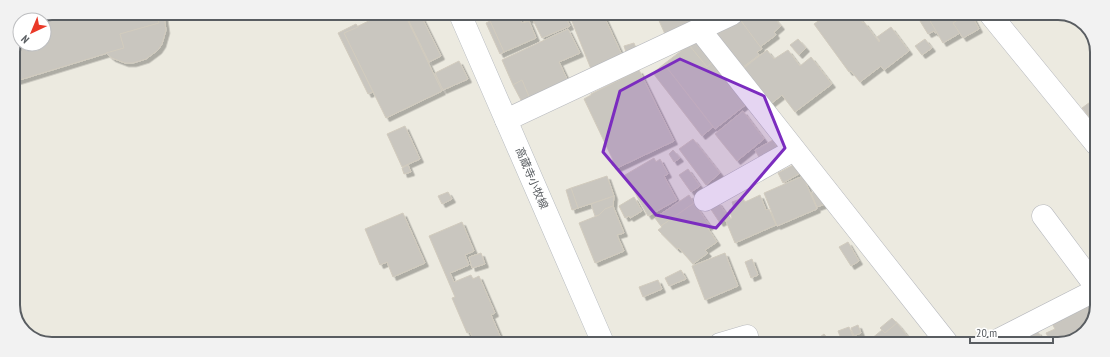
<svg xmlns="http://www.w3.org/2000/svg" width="1110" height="357" font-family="'PT Sans Narrow','Noto Sans JP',sans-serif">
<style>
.building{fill:#c9c6bf;stroke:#d1cbbe;filter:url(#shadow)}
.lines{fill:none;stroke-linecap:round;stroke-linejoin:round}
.street-casing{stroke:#b6b8bd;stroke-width:23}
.secondary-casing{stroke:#b6babf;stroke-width:23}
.street{stroke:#fff;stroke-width:22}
.secondary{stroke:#fff;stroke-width:22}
.marked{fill:#7b2cbf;fill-opacity:0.2;stroke:#7b2cbf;stroke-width:3;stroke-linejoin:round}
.labels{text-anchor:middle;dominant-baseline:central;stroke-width:4;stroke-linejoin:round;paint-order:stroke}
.street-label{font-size:11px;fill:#595d61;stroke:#fff}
.rim{fill:none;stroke:#595d61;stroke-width:2}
</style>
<defs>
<filter id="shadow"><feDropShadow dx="3.5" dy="3.5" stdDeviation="0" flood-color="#0004"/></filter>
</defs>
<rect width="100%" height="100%" fill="#eceae0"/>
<g class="building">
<polygon points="52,13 173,13 157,18 159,23 120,34 124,48 13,82 13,51 20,35 20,44 44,44 44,20 35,20"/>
<polygon points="385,13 404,13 442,91 386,118 344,33"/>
<polygon points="405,13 420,14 441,56 429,62"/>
<polygon points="504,14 518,14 522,23 529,21 536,38 504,52 490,21 504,15"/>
<polygon points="521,14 564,14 570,26 542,38 532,18 525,22"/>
<polygon points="569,14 603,14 622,55 591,69"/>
<polygon points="656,14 688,14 691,21 665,34"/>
<polygon points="751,14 771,14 781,26 774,32 776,35 760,47 741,21"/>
<polygon points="828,14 857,14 863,23 864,22 879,42 880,41 877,37 891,27 909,51 884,70 881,66 860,82 851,71 849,72 814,24"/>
<polygon points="922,14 926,14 937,32 935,33 934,31 928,34 920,21 925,18"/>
<polygon points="926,14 968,14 953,23 960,33 943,43"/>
<polygon points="968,14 971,14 979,29 963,38 953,23"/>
<polygon points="164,16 166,30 162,44 158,50 146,59 133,63 125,63 112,58 106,53 124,48 120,34 159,23 157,18"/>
<polygon points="732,19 736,25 741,21 762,49 757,52 759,55 739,70 715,32"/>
<polygon points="490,21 504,52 500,54 486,23"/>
<polygon points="356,24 358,27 344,33 373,92 368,94 338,33"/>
<polygon points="568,29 580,53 559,62 568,81 530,99 522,80 513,85 502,60"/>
<polygon points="697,39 714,61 707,67 689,45"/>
<polygon points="798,39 806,48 799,55 790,45"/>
<polygon points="925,39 932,48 922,55 915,46"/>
<polygon points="634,43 636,48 626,52 624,46"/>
<polygon points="689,45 707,67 714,61 748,103 715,129 664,64"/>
<polygon points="767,50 774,59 788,50 800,66 811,57 832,84 795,112 782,95 768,106 740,71"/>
<polygon points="459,61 468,79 443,90 435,73"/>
<polygon points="664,64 713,127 702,136 653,73"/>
<polygon points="639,70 674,141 617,168 616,166 613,166 612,165 612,162 613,160 584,99 591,95 591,94"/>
<polygon points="522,80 530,99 522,102 513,85"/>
<polygon points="1097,97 1097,126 1082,108"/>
<polygon points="743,111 764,139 737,161 715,134"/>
<polygon points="405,126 420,159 402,167 387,134"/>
<polygon points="693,139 720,173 706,185 679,149"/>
<polygon points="773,140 777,148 760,159 755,150"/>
<polygon points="673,150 680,158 674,162 669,154"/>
<polygon points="654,158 656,162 660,159 668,174 664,176 677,200 648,216 625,175"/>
<polygon points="797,163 802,172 783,183 778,173"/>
<polygon points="408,165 411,172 404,174 402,168"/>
<polygon points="688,169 700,186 691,192 679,175"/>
<polygon points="607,176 614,196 578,208 571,188"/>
<polygon points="803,176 817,209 777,226 764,193"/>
<polygon points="571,188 578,208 572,210 566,190"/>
<polygon points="819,190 825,204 817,207 811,193"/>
<polygon points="448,192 452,199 442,204 438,196"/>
<polygon points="689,195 694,203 661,226 655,218"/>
<polygon points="760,195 766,210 769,209 776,225 735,243 726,221 732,218 729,210 734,208 732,202 743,198 745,202"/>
<polygon points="614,196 613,206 605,209 599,215 595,216 591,204"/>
<polygon points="634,197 642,211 630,218 629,216 625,218 619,206"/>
<polygon points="718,202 729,218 720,223 710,208"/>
<polygon points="694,203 710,226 707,227 717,242 705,250 708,253 693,264 679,248 677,249 658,230 662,227 661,226"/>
<polygon points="613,206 624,233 617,235 624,251 595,263 579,223 599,215 605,209"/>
<polygon points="403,213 425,263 393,277 387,262 380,265 365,229"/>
<polygon points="462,222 474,251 465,255 469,265 450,273 454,282 471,275 473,279 479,276 495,313 491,315 503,343 475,343 470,332 467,333 452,298 455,297 429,236"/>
<polygon points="848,242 859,261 851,266 839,247"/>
<polygon points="481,253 485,264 472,268 469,257"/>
<polygon points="725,253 738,286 705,300 692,266"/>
<polygon points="752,259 758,275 751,278 745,262"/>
<polygon points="681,270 686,279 669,286 665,278"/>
<polygon points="658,280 662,289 643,297 639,287"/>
<polygon points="1096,298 1096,316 1082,336 1059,344 1055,344 1053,339 1050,341 1046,333 1055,329 1050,320"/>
<polygon points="892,318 897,323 885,333 880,328"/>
<polygon points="897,323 914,344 875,344 871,339 882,330 885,333"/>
<polygon points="858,325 861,333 854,336 851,328"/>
<polygon points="849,327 855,341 848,344 843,344 838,331"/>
<polygon points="1037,331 1047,344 1021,344"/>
<polygon points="824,334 832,344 806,344 810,340 812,343"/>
</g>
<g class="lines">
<g class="street-casing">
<g id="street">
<polyline points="990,14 1096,144"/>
<polyline points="700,30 948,344"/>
<polyline points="506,120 732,14"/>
<polyline points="705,200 794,150"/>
<polyline points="1043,216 1096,287"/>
<polyline points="720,344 747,336"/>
<polyline points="990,344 1096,290"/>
</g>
</g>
<g class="secondary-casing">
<polyline id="secondary" points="460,14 603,343"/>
</g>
<use href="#street" class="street"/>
<use href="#secondary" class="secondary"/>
</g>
<path class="marked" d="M680,59L764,96L785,148L716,228L656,215L603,152L620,91Z"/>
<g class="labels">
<g class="street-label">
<text transform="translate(532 178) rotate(67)">高蔵寺小牧線</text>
</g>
</g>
<path d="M0 0H1110V357H0ZM52 20H1058A32 32 0 0 1 1090 52V305A32 32 0 0 1 1058 337H52A32 32 0 0 1 20 305V52A32 32 0 0 1 52 20Z" fill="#f2f2f2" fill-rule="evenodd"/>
<path class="rim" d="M52 20H1058A32 32 0 0 1 1090 52V305A32 32 0 0 1 1058 337H52A32 32 0 0 1 20 305V52A32 32 0 0 1 52 20Z"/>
<g transform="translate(32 32) rotate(224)"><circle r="19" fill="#ffffff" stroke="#bdbec0"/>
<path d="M0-3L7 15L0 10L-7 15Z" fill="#ea3928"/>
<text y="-6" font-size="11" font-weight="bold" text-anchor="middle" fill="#595d61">N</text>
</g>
<path d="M970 337v6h83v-6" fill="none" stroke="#595d61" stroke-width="2"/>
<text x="976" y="337" font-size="12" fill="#595d61" stroke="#ffffff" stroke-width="3" paint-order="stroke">20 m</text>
</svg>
